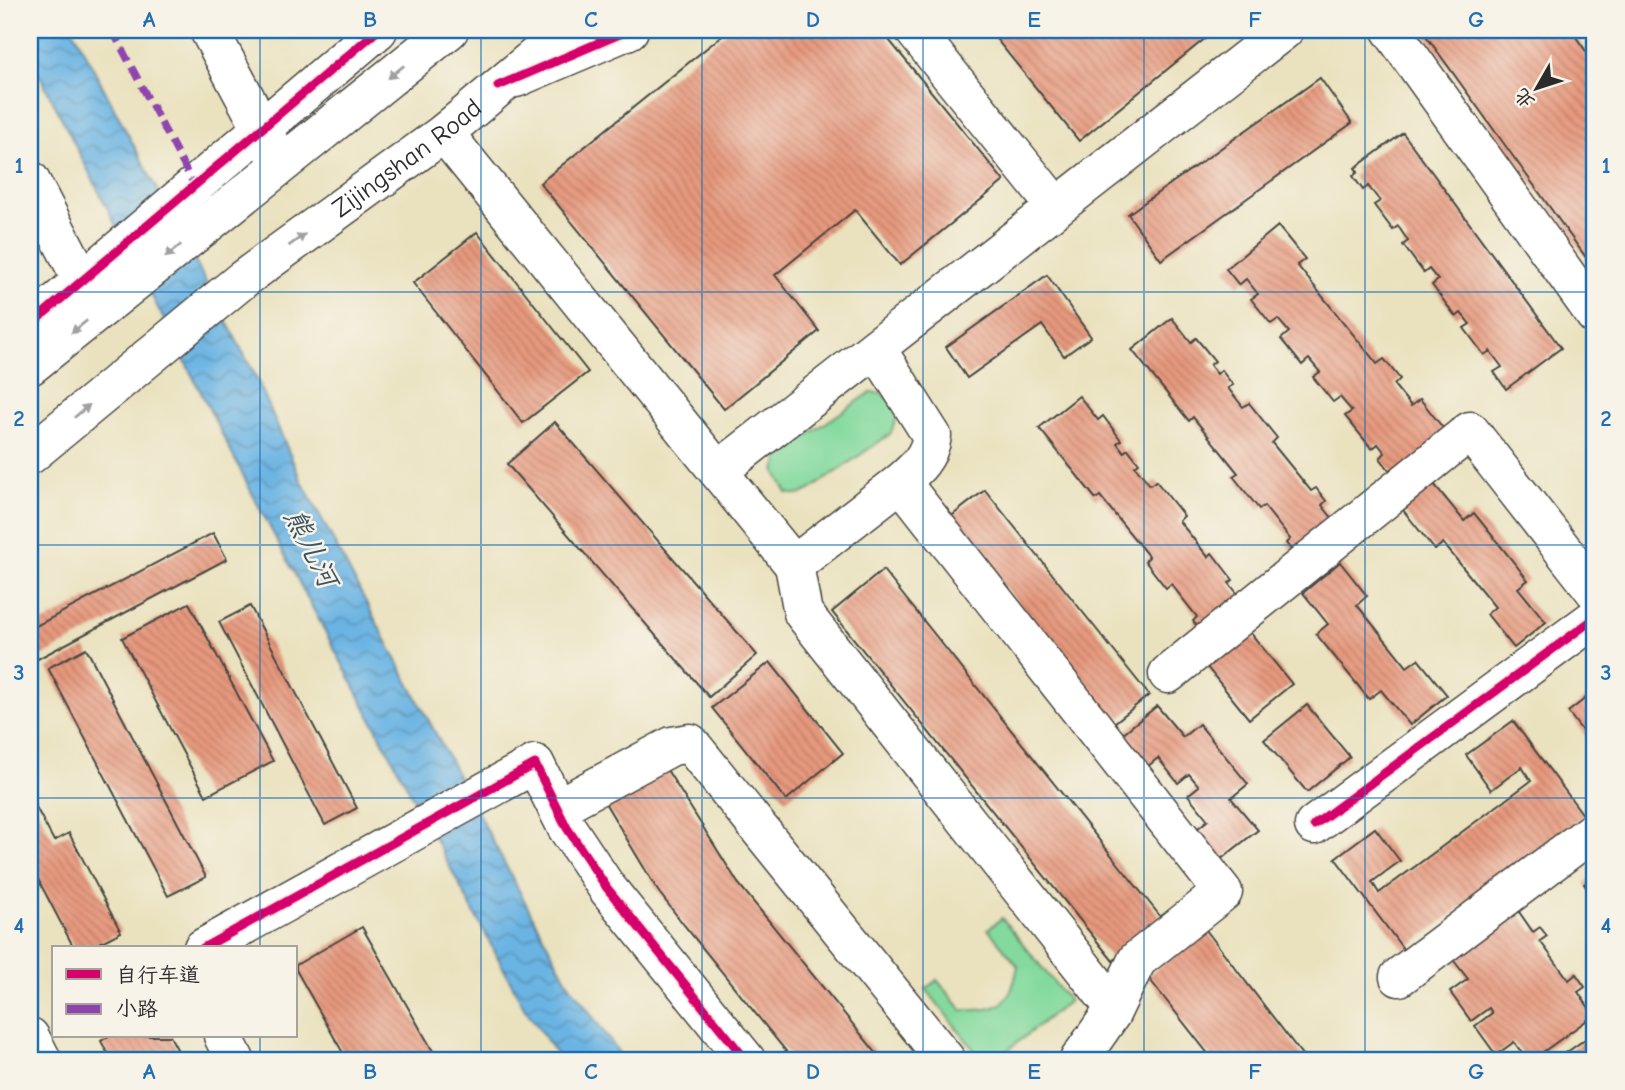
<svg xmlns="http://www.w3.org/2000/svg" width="1625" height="1090" font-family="'Comic Neue','LXGW WenKai TC',sans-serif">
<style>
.green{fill:#84da9e;stroke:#588264;stroke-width:2}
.water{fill:url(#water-waves);stroke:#4b7087;stroke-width:2}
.building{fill:url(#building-back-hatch)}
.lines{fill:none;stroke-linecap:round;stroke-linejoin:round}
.minor-casing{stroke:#484641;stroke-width:41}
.major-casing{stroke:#484641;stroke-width:41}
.minor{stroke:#fff;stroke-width:38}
.major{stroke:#fff;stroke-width:38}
.quiet{stroke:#8e44ad;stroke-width:7;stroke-dasharray:14 7;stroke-linecap:butt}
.cycleway-casing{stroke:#f7f3e8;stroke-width:13}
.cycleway{stroke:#d6006c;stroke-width:9}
.oneway{fill:#a0a0a0}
.grid{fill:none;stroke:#1f6fb2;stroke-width:2;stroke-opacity:0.55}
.labels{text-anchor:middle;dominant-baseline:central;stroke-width:5;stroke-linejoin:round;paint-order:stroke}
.street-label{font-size:26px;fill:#2b2b2b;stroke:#f7f3e8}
.water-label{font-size:28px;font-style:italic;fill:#3e5462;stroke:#f7f3e8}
.neatline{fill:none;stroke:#1f6fb2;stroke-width:2.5}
.grid-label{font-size:23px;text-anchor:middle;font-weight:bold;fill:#1f6fb2}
</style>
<defs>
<pattern id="water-waves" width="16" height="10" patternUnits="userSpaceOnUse" patternTransform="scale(1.75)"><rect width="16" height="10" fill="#6bb4e3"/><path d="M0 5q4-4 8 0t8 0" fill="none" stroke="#5893b8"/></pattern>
<pattern id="building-back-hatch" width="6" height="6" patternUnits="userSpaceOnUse" patternTransform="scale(1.75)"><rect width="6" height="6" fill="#e7997e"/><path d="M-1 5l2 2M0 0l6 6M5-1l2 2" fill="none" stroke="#bb7d67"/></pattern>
</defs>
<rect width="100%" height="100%" fill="#f7f3e8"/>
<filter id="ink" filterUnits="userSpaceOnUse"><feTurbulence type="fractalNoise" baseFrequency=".0143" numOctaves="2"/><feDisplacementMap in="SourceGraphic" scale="14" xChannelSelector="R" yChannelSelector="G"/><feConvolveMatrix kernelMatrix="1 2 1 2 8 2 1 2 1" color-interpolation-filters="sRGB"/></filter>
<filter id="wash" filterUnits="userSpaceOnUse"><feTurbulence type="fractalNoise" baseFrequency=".00686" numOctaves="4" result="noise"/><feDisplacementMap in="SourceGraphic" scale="28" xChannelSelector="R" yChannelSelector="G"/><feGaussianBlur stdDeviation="1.57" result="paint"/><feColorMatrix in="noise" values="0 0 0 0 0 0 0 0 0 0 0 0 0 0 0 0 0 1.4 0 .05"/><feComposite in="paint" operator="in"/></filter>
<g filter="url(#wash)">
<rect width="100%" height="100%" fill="#eae2bf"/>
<g class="green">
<polygon points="870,393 882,393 900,411 890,434 810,490 799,495 787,493 775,471 780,454"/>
<path d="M1002,918L1069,1001L995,1060H982L926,989L937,980L962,1010C1002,1011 1010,1005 1018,966L988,929Z"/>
</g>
<polygon class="water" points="30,30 73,30 258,381 300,478 567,981 624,1060 560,1060 524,1007 256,501 30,56"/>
<g id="blocks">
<g class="building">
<polygon points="729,30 881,30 1004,181 900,265 855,210 775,275 819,331 724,409 540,183"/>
<polygon points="989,30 1202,30 1207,37 1079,141"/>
<polygon points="1422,30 1571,30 1595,64 1595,270"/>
<polygon points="1320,78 1352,123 1161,260 1128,214"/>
<polygon points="1403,133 1561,348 1506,389 1494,372 1502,367 1490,351 1484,355 1464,328 1470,324 1461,313 1456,317 1432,285 1438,280 1429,269 1424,273 1403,245 1408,241 1398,226 1393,230 1374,205 1380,201 1368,186 1363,190 1353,176 1358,172 1355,168"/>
<polygon points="1278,226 1305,259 1297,265 1377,364 1384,359 1400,379 1394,385 1411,406 1420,399 1447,433 1394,476 1380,458 1385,453 1378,444 1372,449 1345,416 1352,411 1340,397 1333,402 1313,377 1320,372 1309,359 1302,365 1281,339 1289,332 1278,319 1271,324 1251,299 1258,294 1246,279 1239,285 1226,269"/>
<polygon points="477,232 588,372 523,423 413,283"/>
<polygon points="1047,275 1091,337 1064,356 1042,325 967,378 946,347"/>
<polygon points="1172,318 1191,342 1196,338 1215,361 1210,365 1217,374 1221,370 1233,385 1228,388 1243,407 1249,403 1277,438 1272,443 1311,491 1316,488 1326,501 1322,505 1336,523 1296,556 1286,543 1290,539 1264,506 1259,509 1233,476 1238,473 1193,417 1189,421 1132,350"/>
<polygon points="1079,396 1098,420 1103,416 1121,440 1117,443 1124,452 1128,449 1139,463 1135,466 1150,485 1156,481 1184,516 1179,521 1208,557 1212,553 1233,580 1229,583 1244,602 1203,634 1193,621 1197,617 1171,584 1166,588 1145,561 1149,557 1100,496 1096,499 1039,428"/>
<polygon points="555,422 757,655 709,697 507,464"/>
<polygon points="1434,484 1464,521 1474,513 1528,580 1518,588 1546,622 1514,648 1487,614 1495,607 1443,543 1435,550 1403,510"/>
<polygon points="985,490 1149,695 1114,723 949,518"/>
<polygon points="213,533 227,559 30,663 30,629"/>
<polygon points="1340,562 1367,596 1357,605 1407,667 1418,659 1447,695 1410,725 1381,690 1369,699 1316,634 1328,624 1303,593"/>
<polygon points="883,570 1164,921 1113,961 832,612"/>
<polygon points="189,603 273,761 206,796 122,638"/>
<polygon points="250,606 357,808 325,825 219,622"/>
<polygon points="1249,631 1292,684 1249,719 1206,666"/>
<polygon points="86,648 206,877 168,896 48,668"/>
<polygon points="770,662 843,753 786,800 712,708"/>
<polygon points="1595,691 1595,748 1568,712"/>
<polygon points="1307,705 1350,757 1307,792 1264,740"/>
<polygon points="1157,706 1183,737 1199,724 1248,784 1231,798 1258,830 1216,863 1192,833 1208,820 1188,795 1199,786 1189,774 1178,783 1158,758 1142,771 1116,739"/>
<polygon points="1513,721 1584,816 1404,950 1335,858 1375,828 1400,861 1372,882 1379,893 1531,781 1522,767 1491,790 1466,755"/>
<polygon points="664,765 738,883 882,1060 793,1060 684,925 658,891 604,801"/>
<polygon points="30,796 54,841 69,833 121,932 90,948 74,948 30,864"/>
<polygon points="1595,876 1595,900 1584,884"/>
<polygon points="1517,909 1533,932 1540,927 1547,936 1540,941 1569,980 1576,974 1585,987 1578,992 1594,1015 1532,1060 1527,1060 1514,1042 1496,1055 1475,1026 1492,1013 1489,1008 1471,1021 1450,992 1468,979 1451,957"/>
<polygon points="362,927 438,1060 347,1060 296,970 296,965"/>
<polygon points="1206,930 1306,1060 1213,1060 1147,976"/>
<polygon points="1594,1033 1595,1060 1567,1060 1563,1055"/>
<polygon points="110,1036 170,1036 183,1060 111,1060 101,1041"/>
</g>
</g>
</g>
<g filter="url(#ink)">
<use href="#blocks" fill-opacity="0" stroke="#484641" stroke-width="2"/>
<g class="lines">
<g class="minor-casing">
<g id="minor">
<polyline points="209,30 273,150"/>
<polyline points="914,30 1056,207"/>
<polyline points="1391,30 1595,315"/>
<polyline points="516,78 629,30"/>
<polyline points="444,133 794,565 901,482 1223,892 1137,960 1111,1014 1079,1060"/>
<polyline points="30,180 82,280"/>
<polyline points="30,325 378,30"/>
<path d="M876,348L932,436C929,457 917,468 901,482"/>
<polyline points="718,471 1284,30"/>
<polyline points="794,565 803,613 1114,1007"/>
<polyline points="1168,674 1470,431 1595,591"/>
<polyline points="557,808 672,746 690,743 946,1060"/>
<polyline points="1314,825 1595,618"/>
<polyline points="203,948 535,764 567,828 607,888 746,1060"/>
<polyline points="1399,977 1595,830"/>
<polyline points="223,1036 235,1060"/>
<polyline points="30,1037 42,1060"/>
</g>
</g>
<g class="major-casing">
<g id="major">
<polyline points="30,366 449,30"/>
<path id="s1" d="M30,455L242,280L444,133L567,30"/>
</g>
</g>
<use href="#minor" class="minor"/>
<use href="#major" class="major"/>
<polyline class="quiet" points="112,30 194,185"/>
<g class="cycleway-casing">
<g id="cycleway">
<polyline points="498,86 629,30"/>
<polyline points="30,325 378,30"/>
<polyline points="1314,825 1595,618"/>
<polyline points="203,948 535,764 567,828 607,888 746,1060"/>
</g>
</g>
<use href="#cycleway" class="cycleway"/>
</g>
<defs><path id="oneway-solid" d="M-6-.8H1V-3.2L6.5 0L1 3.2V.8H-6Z" transform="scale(1.75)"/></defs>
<g class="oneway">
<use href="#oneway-solid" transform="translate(396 72) rotate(141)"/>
<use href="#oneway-solid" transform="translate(297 240) rotate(-36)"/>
<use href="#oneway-solid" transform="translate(173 251) rotate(141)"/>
<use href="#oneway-solid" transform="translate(79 327) rotate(141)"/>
<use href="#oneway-solid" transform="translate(82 411) rotate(-40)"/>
</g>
</g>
<path class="grid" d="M260,30V948M481,30V1060M702,30V1060M923,30V1060M1144,30V1060M1365,30V1060M30,292H1595M30,545H1595M30,798H1595M260,1036V1060"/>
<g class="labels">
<g class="street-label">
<text stroke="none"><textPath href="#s1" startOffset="480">Zijingshan Road</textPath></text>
</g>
<g class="water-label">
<text transform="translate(311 548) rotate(63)">熊儿河</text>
</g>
</g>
<rect width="1625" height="1090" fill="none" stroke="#f7f3e8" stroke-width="77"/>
<rect x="52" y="946" width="245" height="91" fill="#f7f3e8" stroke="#a5a39c" stroke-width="2"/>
<rect x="66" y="969" width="35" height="10" fill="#d6006c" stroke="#a5a39c" stroke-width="2"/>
<text x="116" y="982" font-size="21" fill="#2b2b2b">自行车道</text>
<rect x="66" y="1004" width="35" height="10" fill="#8e44ad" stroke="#a5a39c" stroke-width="2"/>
<text x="116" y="1016" font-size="21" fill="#2b2b2b">小路</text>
<g transform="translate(1537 88) rotate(231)" stroke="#f7f3e8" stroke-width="5" paint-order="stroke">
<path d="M0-5L12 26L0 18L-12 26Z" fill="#2b2b2b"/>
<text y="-10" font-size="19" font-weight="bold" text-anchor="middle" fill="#2b2b2b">北</text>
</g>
<rect x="38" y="38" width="1548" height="1014" class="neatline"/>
<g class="grid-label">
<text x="149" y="27">A</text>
<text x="370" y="27">B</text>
<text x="591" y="27">C</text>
<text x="813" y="27">D</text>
<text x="1034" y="27">E</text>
<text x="1255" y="27">F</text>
<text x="1476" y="27">G</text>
<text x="19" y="173">1</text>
<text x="1606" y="173">1</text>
<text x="19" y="426">2</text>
<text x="1606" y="426">2</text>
<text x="19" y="680">3</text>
<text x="1606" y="680">3</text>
<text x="19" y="933">4</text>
<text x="1606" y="933">4</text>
<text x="149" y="1079">A</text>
<text x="370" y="1079">B</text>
<text x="591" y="1079">C</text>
<text x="813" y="1079">D</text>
<text x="1034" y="1079">E</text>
<text x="1255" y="1079">F</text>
<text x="1476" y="1079">G</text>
</g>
</svg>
